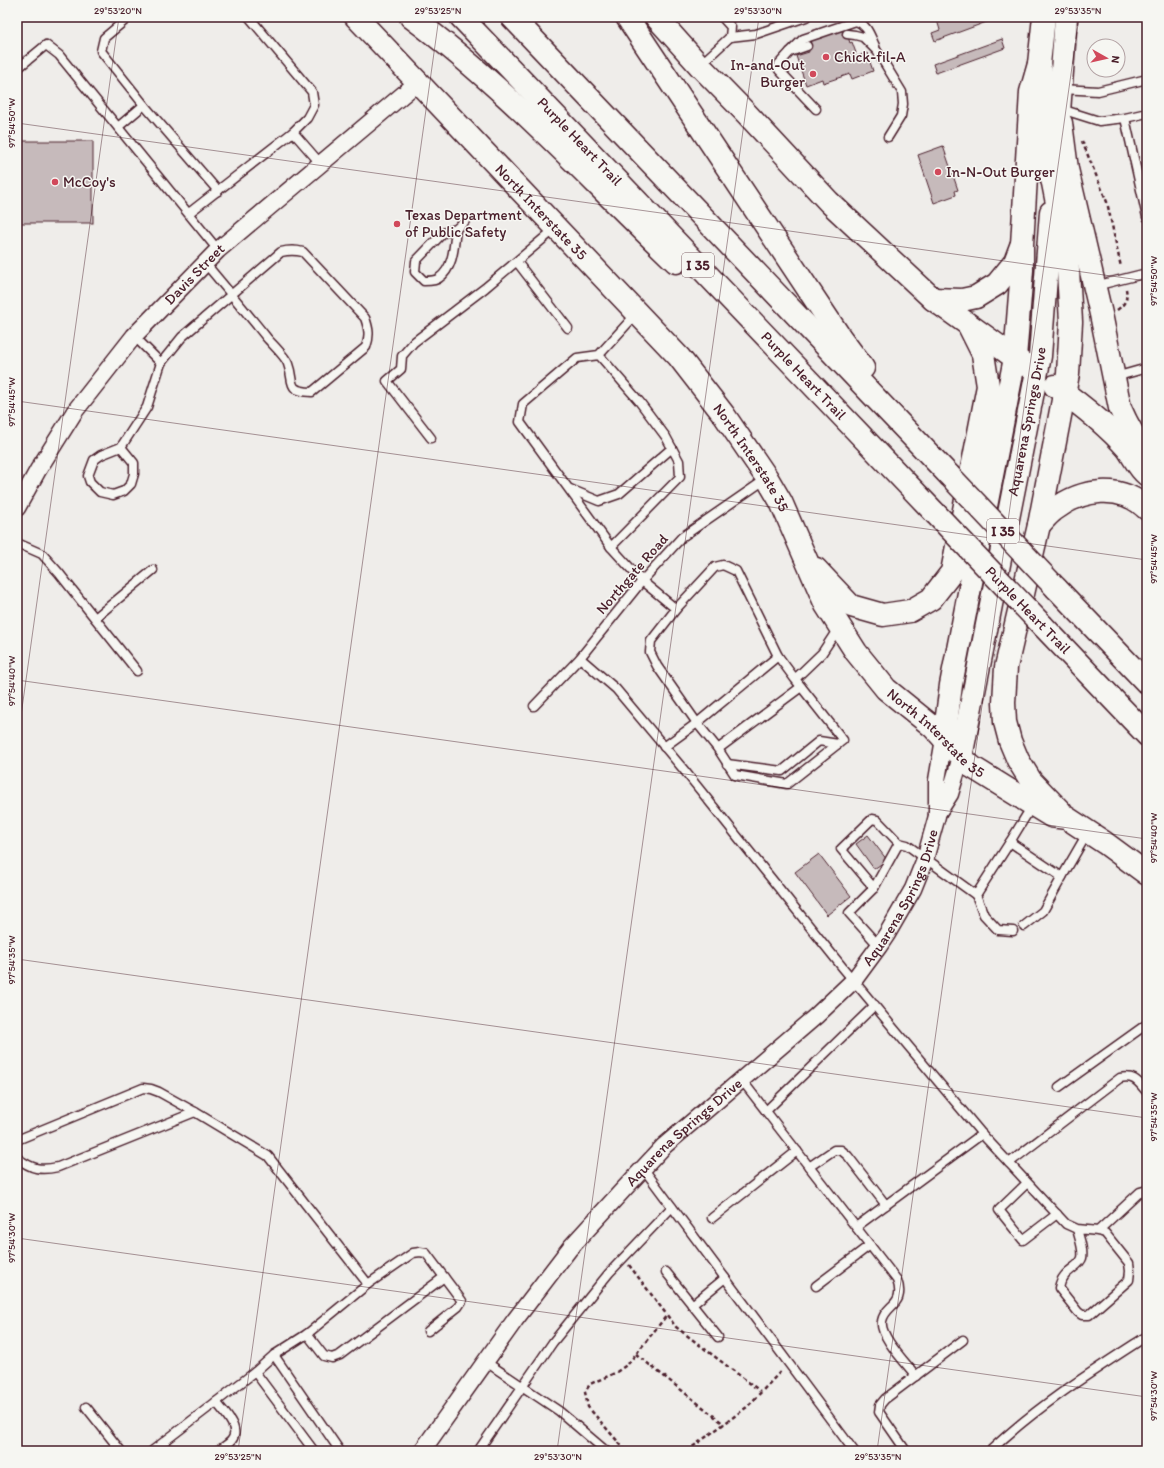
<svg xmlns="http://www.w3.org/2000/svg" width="1164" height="1468" font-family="Itim,sans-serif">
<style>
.building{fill:#c6babb;stroke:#4a1f2b}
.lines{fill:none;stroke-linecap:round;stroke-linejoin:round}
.service-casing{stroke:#4a1f2b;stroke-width:11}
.minor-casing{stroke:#4a1f2b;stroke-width:19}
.secondary-casing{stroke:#4a1f2b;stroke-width:25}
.motorway-casing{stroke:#4a1f2b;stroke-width:25}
.path{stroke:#4a1f2b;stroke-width:2.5;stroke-dasharray:4 3;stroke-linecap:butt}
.service{stroke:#f6f6f2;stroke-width:8}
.minor{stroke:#f6f6f2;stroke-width:16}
.secondary{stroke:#f6f6f2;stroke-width:22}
.motorway{stroke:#f6f6f2;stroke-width:22}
.motorway-bridge-casing{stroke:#4a1f2b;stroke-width:25;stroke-linecap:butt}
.motorway-bridge{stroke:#f6f6f2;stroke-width:22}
.ticks{fill:none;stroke:#4a1f2b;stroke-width:1;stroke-opacity:0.45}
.poi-dot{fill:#d1495b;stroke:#f6f6f2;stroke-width:1.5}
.labels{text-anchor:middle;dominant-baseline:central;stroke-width:3;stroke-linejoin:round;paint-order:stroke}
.shield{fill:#f6f6f2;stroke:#7e6067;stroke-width:1}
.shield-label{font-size:14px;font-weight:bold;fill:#4a1f2b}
.poi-label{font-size:15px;fill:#4a1f2b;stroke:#f6f6f2;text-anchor:start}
.street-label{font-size:15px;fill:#4a1f2b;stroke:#f6f6f2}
.neatline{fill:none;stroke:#4a1f2b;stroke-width:1.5}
.ticks-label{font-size:10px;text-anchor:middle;fill:#4a1f2b}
</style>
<rect width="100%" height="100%" fill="#efedea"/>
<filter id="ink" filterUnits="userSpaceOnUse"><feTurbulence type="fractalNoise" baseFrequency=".025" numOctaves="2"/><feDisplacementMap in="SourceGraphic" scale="8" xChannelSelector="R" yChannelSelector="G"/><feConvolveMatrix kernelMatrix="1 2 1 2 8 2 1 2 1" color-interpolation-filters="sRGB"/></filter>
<g filter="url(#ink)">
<g class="building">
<polygon points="936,17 1000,17 935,41 932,33 940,30"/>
<polygon points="845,28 850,43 852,42 856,53 854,54 855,57 867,53 873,71 852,79 850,74 823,83 822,79 806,85 796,56 809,52 806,42"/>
<polygon points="1002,39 1005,48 936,73 933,64"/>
<rect x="17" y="141" width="76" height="82"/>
<polygon points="943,146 958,190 955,191 956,195 934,203 918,155"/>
<polygon points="1147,176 1147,196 1142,177"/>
<polygon points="868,835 887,860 874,869 856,844"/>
<polygon points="819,854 851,896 827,915 795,872"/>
</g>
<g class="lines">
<g class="service-casing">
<g id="service">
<polyline points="249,17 312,92 314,105 307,118 293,132 320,163"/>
<polyline points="847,34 855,35 863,37 877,51 902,92 903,104 901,116 888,137"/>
<polyline points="730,37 756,34 806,17"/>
<polyline points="807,46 790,52 779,64 779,70 816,109"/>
<path d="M790,52L803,39L856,21C868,25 870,36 875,46"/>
<polyline points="700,65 730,37 731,27 722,17"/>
<polyline points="17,69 46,45 59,55 218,250"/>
<polyline points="1061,89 1098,91 1147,79"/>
<polyline points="144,105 218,191"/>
<polyline points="1061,109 1099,121 1125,118 1147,217"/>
<polyline points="1125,118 1147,113"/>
<polyline points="118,127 144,105 101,51 104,38 129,17"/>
<polyline points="189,213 293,132"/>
<path d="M456,229C454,244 454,268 439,278C436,281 429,281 424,281L415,272L416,261L443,233L456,229L465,221"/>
<polyline points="517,262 568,328"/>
<polyline points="1095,286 1147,273"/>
<path d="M134,336L161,363L182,337L281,252C289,250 295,250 303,252L365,318C369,329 370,336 366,347L312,392C285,391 295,382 288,364C286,357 273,345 267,338C247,313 226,288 205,263"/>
<polyline points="599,355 577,358 523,404 520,422 611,547 680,477 679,461 666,437 639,401 599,355 637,313"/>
<polyline points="1115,377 1147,368"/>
<polyline points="431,438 387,381 401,369 402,356 414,342 485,288 556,228"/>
<polyline points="121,447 134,463 134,474 131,484 124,491 113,495 100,492 90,482 88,476 94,460 101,455 121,447 147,407 161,363"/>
<polyline points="570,489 599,501 619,494 672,448"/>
<polyline points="17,543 42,554 59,573 74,592 137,671"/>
<polyline points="611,547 642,581 676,609"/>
<polyline points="95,618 153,570"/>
<path d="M580,658L616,689L684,770L843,968L982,1134L1066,1224L1077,1229L1098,1231L1105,1233L1129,1263L1130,1271L1129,1280L1089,1315H1082L1078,1312L1059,1288C1062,1270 1079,1268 1082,1258C1084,1249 1079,1238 1077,1229"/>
<polyline points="795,679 843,740 787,784 735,775 718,749 697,723 657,666 650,652 651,641 676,609 715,567 723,565 736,571 778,656 795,679 822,653 839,627"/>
<polyline points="534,706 580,658 642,581 682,537 766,479"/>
<polyline points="664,747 697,723 778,656"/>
<polyline points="718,749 801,687"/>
<polyline points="727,764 782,771 819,741 838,744"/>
<polyline points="1032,806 1010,842 1062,877 1088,832"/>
<polyline points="1010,842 976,895 984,915 998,930 1013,931"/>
<polyline points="874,888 899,843"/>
<polyline points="1024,926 1043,911 1062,877"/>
<polyline points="879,946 849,913 874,888 841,849 872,819 877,820 899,843 907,845 976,895"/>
<path d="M741,1079L897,1280C906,1306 885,1304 882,1321C879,1336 907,1364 916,1376"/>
<polyline points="1059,1087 1147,1024"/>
<polyline points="766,1111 875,1005"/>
<polyline points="17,1140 143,1088 151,1089 159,1092 195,1112 268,1156 368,1284"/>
<path d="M17,1158C32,1169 40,1171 58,1167L195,1112"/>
<path d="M1009,1163L1120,1078C1135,1075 1138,1082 1147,1092"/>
<polyline points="809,1167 834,1150 841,1150 848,1156 886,1205"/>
<polyline points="643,1168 854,1451"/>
<polyline points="1027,1183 999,1210 1023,1240 1057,1214"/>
<polyline points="712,1218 797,1151"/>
<polyline points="856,1227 982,1134"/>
<polyline points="1098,1231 1140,1192 1147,1190"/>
<polyline points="666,1272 718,1337"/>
<polyline points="816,1286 870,1245"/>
<polyline points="692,1305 725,1278"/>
<polyline points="307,1334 324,1356 332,1358 340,1355 444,1277"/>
<polyline points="274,1355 340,1451"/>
<polyline points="486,1362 559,1411 606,1451"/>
<polyline points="255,1372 314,1451"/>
<path d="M216,1402C223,1411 242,1429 231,1441C227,1445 222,1448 218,1451"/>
<polyline points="86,1407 121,1451"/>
<polyline points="152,1451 255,1372 274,1355 307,1334 368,1284 413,1253 420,1252 426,1253 462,1301 458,1307 428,1331"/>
<polyline points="478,1451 553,1342 609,1273 672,1207"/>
<polyline points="906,1451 879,1412 880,1405 885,1399 963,1340"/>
<path d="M990,1451C1037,1406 1093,1371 1147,1336"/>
</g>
</g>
<g class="minor-casing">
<g id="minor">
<path id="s1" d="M17,508L38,470L75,411L134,336L218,250L418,82"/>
<polyline points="937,814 950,794 961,757"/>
<path id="s2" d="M422,1451L515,1320L570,1248L623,1190L664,1146L816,1016L854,980L879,946L887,934L913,889L925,859L937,816V780L944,739"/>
</g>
</g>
<g class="secondary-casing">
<g id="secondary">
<path id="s3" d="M356,17L679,357L724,415L767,478L781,502L826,605L856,652L886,689L933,727L961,757L972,767L1051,816L1067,818L1105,843L1147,874"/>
<polyline points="656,17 699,65 746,113 829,202 933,299 1025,365"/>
<polyline points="1039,64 1044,88 1044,141 1046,161 1053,183 1067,253 1071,322 1068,374 1039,525 1006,667 1004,703 1005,722 1010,741 1018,760 1031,781 1061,812"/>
<polyline points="1061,123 1067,169 1101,314 1120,408 1126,421 1145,456"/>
<polyline points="1057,139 1066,17"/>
<polyline points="933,299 962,300 976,297 997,284 1015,262 1021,246"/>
<path d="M1055,386C1080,404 1106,424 1127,448C1134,457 1138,468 1147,475"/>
<path d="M1039,525C1044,520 1048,514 1054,510C1081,489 1121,483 1147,509"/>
<polyline points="816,569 851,606 883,615 910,611 931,599 952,572 988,386 983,354 970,328"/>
<polyline points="944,739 951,685 1015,358 1022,270 1022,245 1031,92 1039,64 1044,17"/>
<path id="s4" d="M961,757L1040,356L1051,212"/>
</g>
</g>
<g class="motorway-casing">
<g id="motorway">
<path d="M411,17C508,89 589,179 676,262"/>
<path id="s5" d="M461,17L935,513"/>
<polyline points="512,17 949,475"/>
<polyline points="627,17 840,337 863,368"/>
<polyline points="1056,588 1147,683"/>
<polyline points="1043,626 1147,735"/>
</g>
</g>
<g class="path">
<polyline points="1082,141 1107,202 1121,267"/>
<path d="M1117,310C1125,304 1128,299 1126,289"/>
<polyline points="629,1265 676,1327 760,1391"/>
<polyline points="636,1354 724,1424"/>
<polyline points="626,1451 588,1407 585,1392 590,1384 615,1373 628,1364 667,1315"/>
<polyline points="687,1451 747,1407 781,1371"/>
</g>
<use href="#service" class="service"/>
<use href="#minor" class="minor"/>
<use href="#secondary" class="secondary"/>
<use href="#motorway" class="motorway"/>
<g class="motorway-bridge-casing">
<g id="motorway-bridge">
<polyline points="949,475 1056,588"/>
<polyline points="935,513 1043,626"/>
</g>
</g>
<use href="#motorway-bridge" class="motorway-bridge"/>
</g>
</g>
<path class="ticks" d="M17,123L1147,281M17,401L1147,560M17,680L1147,839M17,744L119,17M17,959L1147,1118M17,1238L1147,1397M238,1451L439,17M557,1451L759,17M877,1451L1079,17"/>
<g class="poi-dot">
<circle cx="826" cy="57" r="4"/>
<circle cx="813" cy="74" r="4"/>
<circle cx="938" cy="172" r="4"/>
<circle cx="55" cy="182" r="4"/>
<circle cx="397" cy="224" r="4"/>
</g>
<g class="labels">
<g class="shield">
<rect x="682" y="253" width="32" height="24" rx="3"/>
<rect x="987" y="519" width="32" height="24" rx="3"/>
</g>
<g class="shield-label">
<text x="698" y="265">I 35</text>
<text x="1003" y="531">I 35</text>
</g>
<g class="poi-label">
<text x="834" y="57">Chick-fil-A</text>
<text x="805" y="65" text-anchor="end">In-and-Out<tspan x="805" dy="17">Burger</tspan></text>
<text x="946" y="172">In-N-Out Burger</text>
<text x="63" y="182">McCoy's</text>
<text x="405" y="215">Texas Department<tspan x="405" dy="17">of Public Safety</tspan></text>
</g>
<g class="street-label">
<text stroke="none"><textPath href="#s5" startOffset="172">Purple Heart Trail</textPath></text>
<text stroke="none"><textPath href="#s3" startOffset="269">North Interstate 35</textPath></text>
<text stroke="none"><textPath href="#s1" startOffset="295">Davis Street</textPath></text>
<text stroke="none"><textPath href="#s5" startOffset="496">Purple Heart Trail</textPath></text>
<text stroke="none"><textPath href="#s4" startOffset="342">Aquarena Springs Drive</textPath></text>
<text stroke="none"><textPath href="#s3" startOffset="593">North Interstate 35</textPath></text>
<text transform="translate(632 574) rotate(-49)">Northgate Road</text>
<text transform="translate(1028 610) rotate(46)">Purple Heart Trail</text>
<text stroke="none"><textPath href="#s3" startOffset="929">North Interstate 35</textPath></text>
<text stroke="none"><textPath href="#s2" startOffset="738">Aquarena Springs Drive</textPath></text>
<text stroke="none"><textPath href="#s2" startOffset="414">Aquarena Springs Drive</textPath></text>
</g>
</g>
<rect width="1164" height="1468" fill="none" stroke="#f6f6f2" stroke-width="44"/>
<g transform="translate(1106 58) rotate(98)"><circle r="19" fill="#f6f6f2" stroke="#b1a0a2"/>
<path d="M0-3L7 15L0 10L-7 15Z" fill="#d1495b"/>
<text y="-6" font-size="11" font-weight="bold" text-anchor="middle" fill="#4a1f2b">N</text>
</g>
<rect x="22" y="22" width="1120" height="1424" class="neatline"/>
<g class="ticks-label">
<text x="118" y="14">29°53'20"N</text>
<text x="438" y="14">29°53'25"N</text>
<text x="758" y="14">29°53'30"N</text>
<text x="1078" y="14">29°53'35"N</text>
<text transform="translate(11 123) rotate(-90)" y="4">97°54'50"W</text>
<text transform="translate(1153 281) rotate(-90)" y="4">97°54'50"W</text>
<text transform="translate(11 402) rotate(-90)" y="4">97°54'45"W</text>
<text transform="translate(1153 559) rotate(-90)" y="4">97°54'45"W</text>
<text transform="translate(11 681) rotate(-90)" y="4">97°54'40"W</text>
<text transform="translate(1153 838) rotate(-90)" y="4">97°54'40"W</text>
<text transform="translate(11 960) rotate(-90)" y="4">97°54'35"W</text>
<text transform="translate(1153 1117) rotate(-90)" y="4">97°54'35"W</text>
<text transform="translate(11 1238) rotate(-90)" y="4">97°54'30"W</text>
<text transform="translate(1153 1396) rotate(-90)" y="4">97°54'30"W</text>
<text x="238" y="1460">29°53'25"N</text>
<text x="558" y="1460">29°53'30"N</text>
<text x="878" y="1460">29°53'35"N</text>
</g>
</svg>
